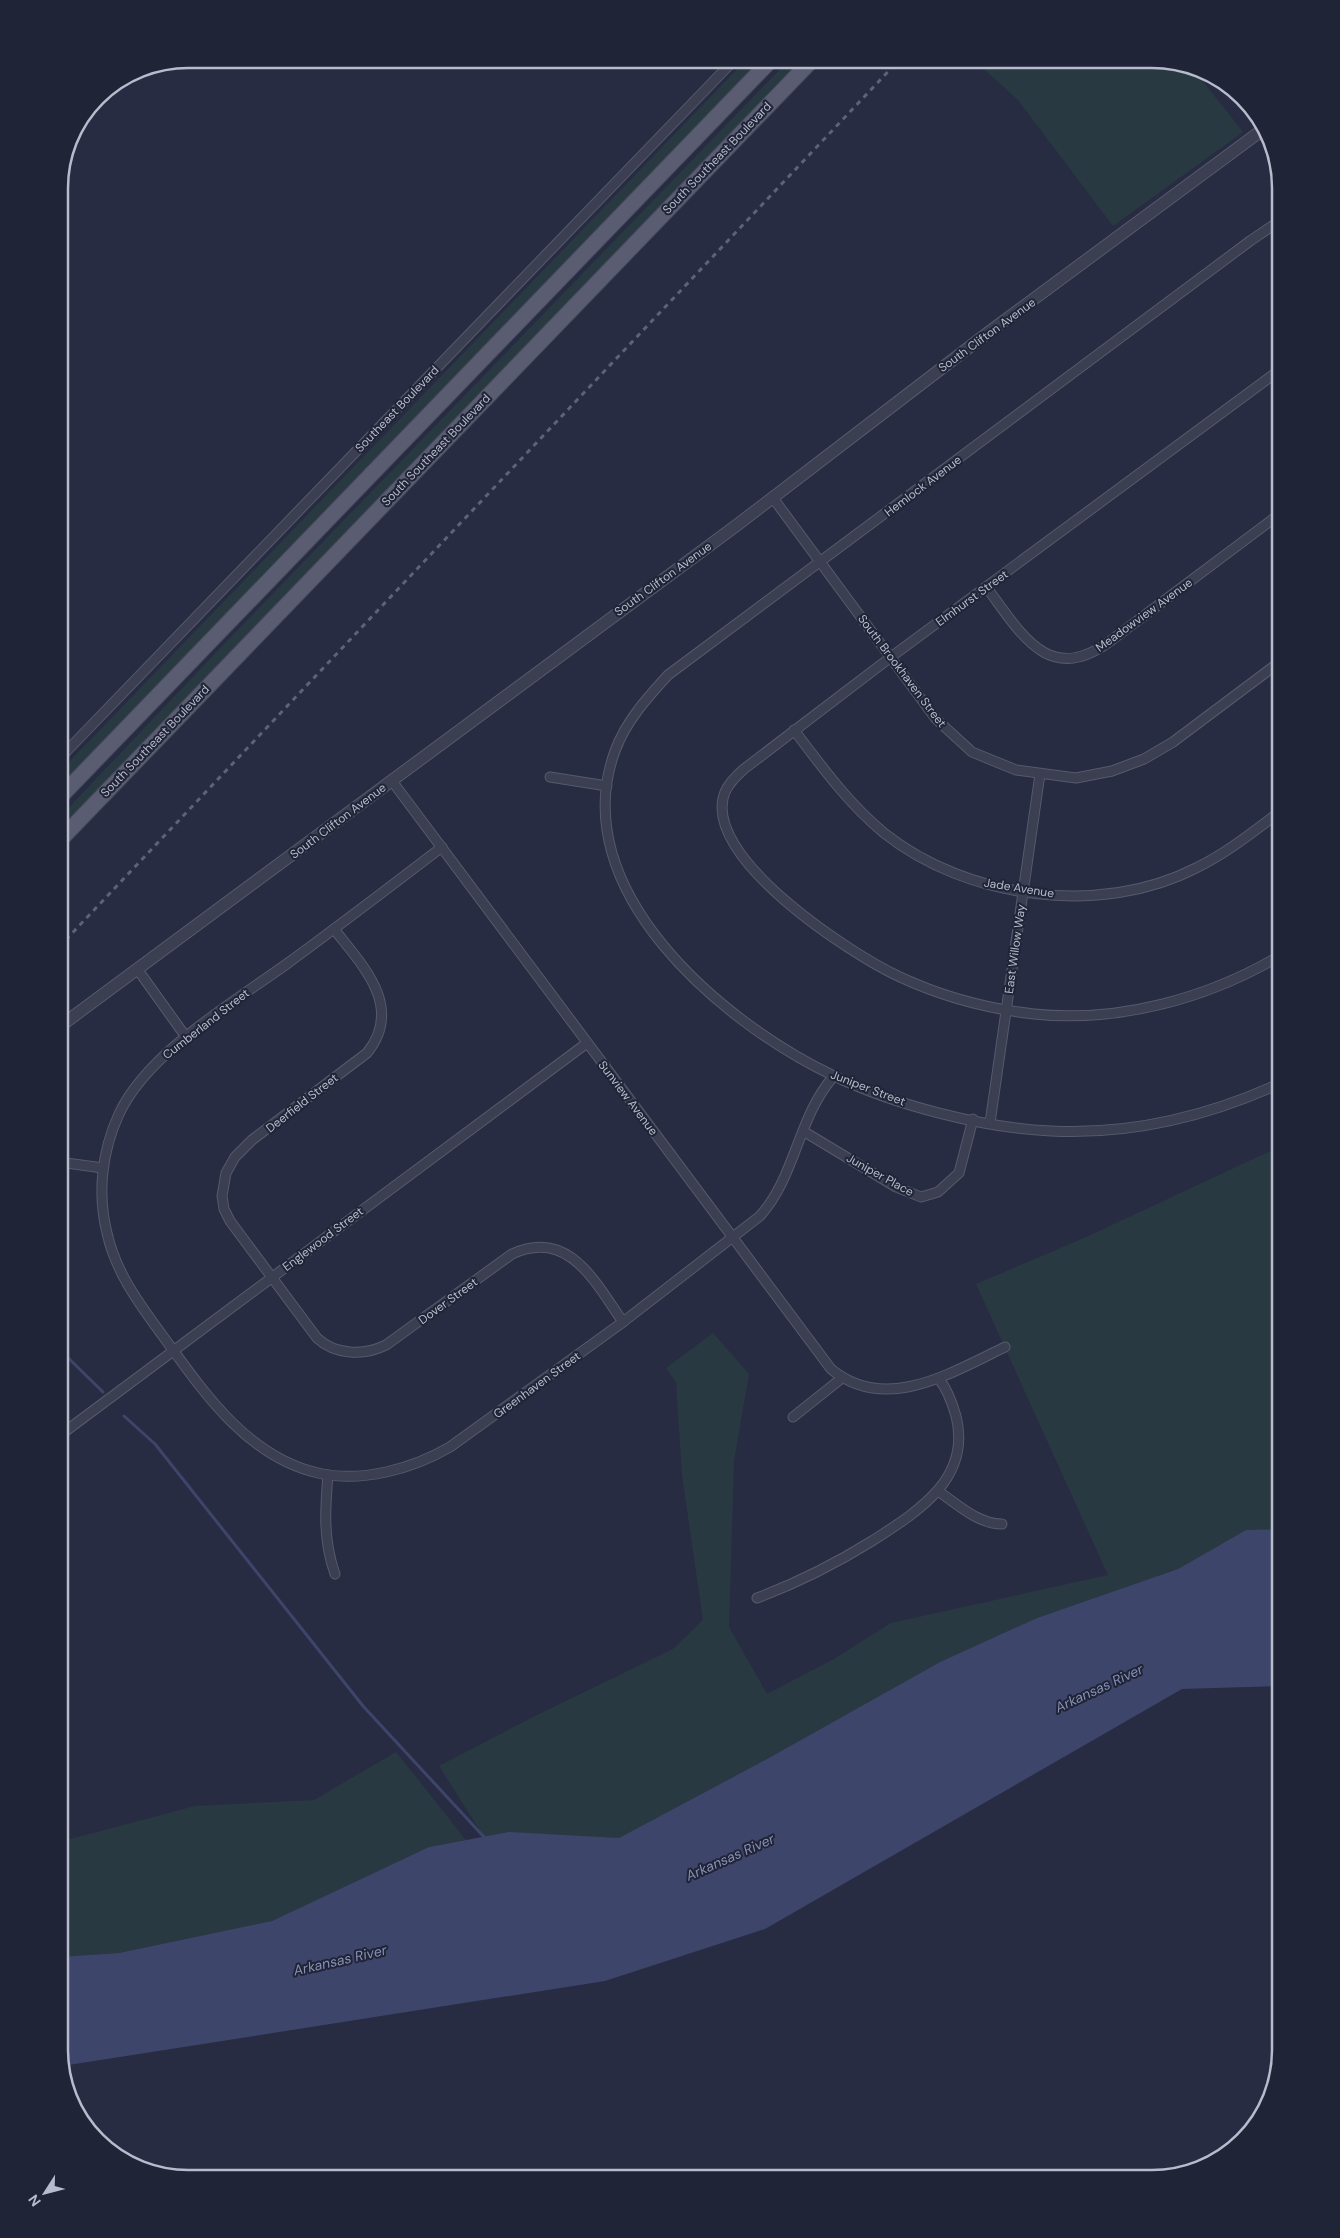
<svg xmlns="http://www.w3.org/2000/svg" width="1340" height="2238" font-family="'DM Sans',sans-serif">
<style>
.green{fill:#293942}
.water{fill:#3e456a}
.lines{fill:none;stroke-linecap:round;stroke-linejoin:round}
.stream{stroke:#3e456a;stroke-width:3}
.minor-casing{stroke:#565a6c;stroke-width:11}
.tertiary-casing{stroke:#565a6c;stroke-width:13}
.primary-casing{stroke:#45485b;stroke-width:17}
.minor{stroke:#3b3f51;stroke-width:9}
.tertiary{stroke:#3b3f51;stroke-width:11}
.primary{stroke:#5a5d71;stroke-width:15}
.rail{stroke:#5e6278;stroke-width:3;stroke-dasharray:5 5;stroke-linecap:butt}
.labels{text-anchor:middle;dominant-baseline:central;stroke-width:4;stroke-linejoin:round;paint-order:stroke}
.street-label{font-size:12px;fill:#b8bbcb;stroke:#202437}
.water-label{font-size:14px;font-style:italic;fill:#8890b6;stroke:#202437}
.rim{fill:none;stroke:#b8bbcb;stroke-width:2.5}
</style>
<rect width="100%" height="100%" fill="#272c42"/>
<g class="green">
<polygon points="747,59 764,59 59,788 59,772 67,764"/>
<polygon points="790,59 806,59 59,832 59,821 74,802 225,643"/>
<polygon points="973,59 1161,59 1194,70 1243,132 1113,226 1018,100"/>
<polygon points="1281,1146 1281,1529 1246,1530 1178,1569 1037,1618 940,1662 767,1759 619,1838 484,1837 439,1766 535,1716 673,1649 703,1620 682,1475 676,1382 666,1368 713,1333 749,1374 734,1461 729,1627 767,1694 834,1659 891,1623 1108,1575 976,1284 1084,1238"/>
<polygon points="396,1752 466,1840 429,1847 272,1921 119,1953 59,1957 59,1842 195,1806 314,1800"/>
</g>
<polygon class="water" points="1281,1529 1281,1686 1182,1689 765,1929 605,1981 62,2066 59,2050 59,1957 119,1953 272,1921 429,1847 509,1832 619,1838 767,1759 940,1662 1037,1618 1178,1569 1246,1530"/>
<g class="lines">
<g class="stream">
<polyline points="59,1349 103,1392"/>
<polyline points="124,1416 155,1444 363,1706 484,1837"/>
</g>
<g class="minor-casing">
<g id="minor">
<polyline points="773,498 936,719 972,752 1016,770 1076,778 1112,771 1144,759 1173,742 1281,661"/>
<path d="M987,588C1021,633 1048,686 1109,642L1281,513"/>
<path d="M794,730C822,767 848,803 884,833C967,899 1101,917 1196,868C1227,853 1254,831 1281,811"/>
<polyline points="59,759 735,59"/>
<polyline points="550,777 607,786"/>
<path d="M392,781L831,1369C885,1414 951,1373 1005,1347"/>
<path d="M442,847C391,886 340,925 288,963C234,1002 147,1053 119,1114C102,1151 97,1193 107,1233C116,1274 141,1306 165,1339C205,1394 248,1457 318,1473C362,1483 412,1469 450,1447L623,1322L760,1216C796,1176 798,1116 834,1076"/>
<path d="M334,929C363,966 404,1007 367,1053L252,1140L235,1157L226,1173L222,1196L224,1209L230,1221L317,1338C335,1355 364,1356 386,1345L512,1254C569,1228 595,1282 623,1322"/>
<path d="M1281,955C1209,998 1119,1023 1034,1014C989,1009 941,996 900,977C852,955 699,856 725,792C729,783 736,776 744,769L891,657L1281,369"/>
<polyline points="138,970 186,1037"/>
<path d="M1281,1083C1209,1116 1131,1135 1051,1131C983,1128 894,1105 832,1075C722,1022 564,890 615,751C626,721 647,698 668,675L1250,241L1281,220"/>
<polyline points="990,1123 1040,774"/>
<polyline points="803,1131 896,1187 921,1197 938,1192 959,1173 973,1119"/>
<polyline points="59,1162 103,1168"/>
<polyline points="793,1417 842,1378"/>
<polyline points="59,1436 587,1043"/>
<path d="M328,1475C325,1510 323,1540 335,1574"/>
<path d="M938,1491C957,1504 978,1524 1002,1524"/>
<path d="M757,1598C797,1583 835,1564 872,1541C917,1512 972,1479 956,1416C952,1402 947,1389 939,1379"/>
</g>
</g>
<g class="tertiary-casing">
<polyline id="tertiary" points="59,1027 737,525 989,332 1265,128"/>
</g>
<g class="primary-casing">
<g id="primary">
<polyline points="59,798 772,59"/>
<polyline points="59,841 813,59"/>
</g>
</g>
<use href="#minor" class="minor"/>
<use href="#tertiary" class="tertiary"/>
<use href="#primary" class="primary"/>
<polyline class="rail" points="59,947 900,59"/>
</g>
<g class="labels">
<g class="street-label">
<text transform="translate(717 158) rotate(-46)">South Southeast Boulevard</text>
<text transform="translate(987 335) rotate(-36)">South Clifton Avenue</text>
<text transform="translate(397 409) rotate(-46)">Southeast Boulevard</text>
<text transform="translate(436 450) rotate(-46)">South Southeast Boulevard</text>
<text transform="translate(923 486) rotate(-37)">Hemlock Avenue</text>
<text transform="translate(663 579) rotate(-36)">South Clifton Avenue</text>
<text transform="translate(972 598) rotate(-36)">Elmhurst Street</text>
<text transform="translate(1144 615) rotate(-36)">Meadowview Avenue</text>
<text transform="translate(902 671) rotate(53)">South Brookhaven Street</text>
<text transform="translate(155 741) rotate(-46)">South Southeast Boulevard</text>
<text transform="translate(338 821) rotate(-37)">South Clifton Avenue</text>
<text transform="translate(1019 888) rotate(9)">Jade Avenue</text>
<text transform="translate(1015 949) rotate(-82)">East Willow Way</text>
<text transform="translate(206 1024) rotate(-38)">Cumberland Street</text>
<text transform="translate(868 1088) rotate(21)">Juniper Street</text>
<text transform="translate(628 1098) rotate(53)">Sunview Avenue</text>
<text transform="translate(302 1103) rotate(-38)">Deerfield Street</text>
<text transform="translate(880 1175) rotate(29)">Juniper Place</text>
<text transform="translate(323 1239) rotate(-37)">Englewood Street</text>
<text transform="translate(448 1301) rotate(-36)">Dover Street</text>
<text transform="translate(537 1385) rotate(-36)">Greenhaven Street</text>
</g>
<g class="water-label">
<text transform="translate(1099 1688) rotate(-25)">Arkansas River</text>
<text transform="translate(730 1857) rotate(-24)">Arkansas River</text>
<text transform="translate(340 1960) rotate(-13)">Arkansas River</text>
</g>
</g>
<path d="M0 0H1340V2238H0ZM188 68H1152A120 120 0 0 1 1272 188V2050A120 120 0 0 1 1152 2170H188A120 120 0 0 1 68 2050V188A120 120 0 0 1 188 68Z" fill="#202437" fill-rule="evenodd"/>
<path class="rim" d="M188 68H1152A120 120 0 0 1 1272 188V2050A120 120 0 0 1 1152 2170H188A120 120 0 0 1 68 2050V188A120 120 0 0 1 188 68Z"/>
<g transform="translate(45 2193) rotate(234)" stroke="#202437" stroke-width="4" paint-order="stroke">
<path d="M0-4L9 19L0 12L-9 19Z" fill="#b8bbcb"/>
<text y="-8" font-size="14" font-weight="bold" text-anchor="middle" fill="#b8bbcb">N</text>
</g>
</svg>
